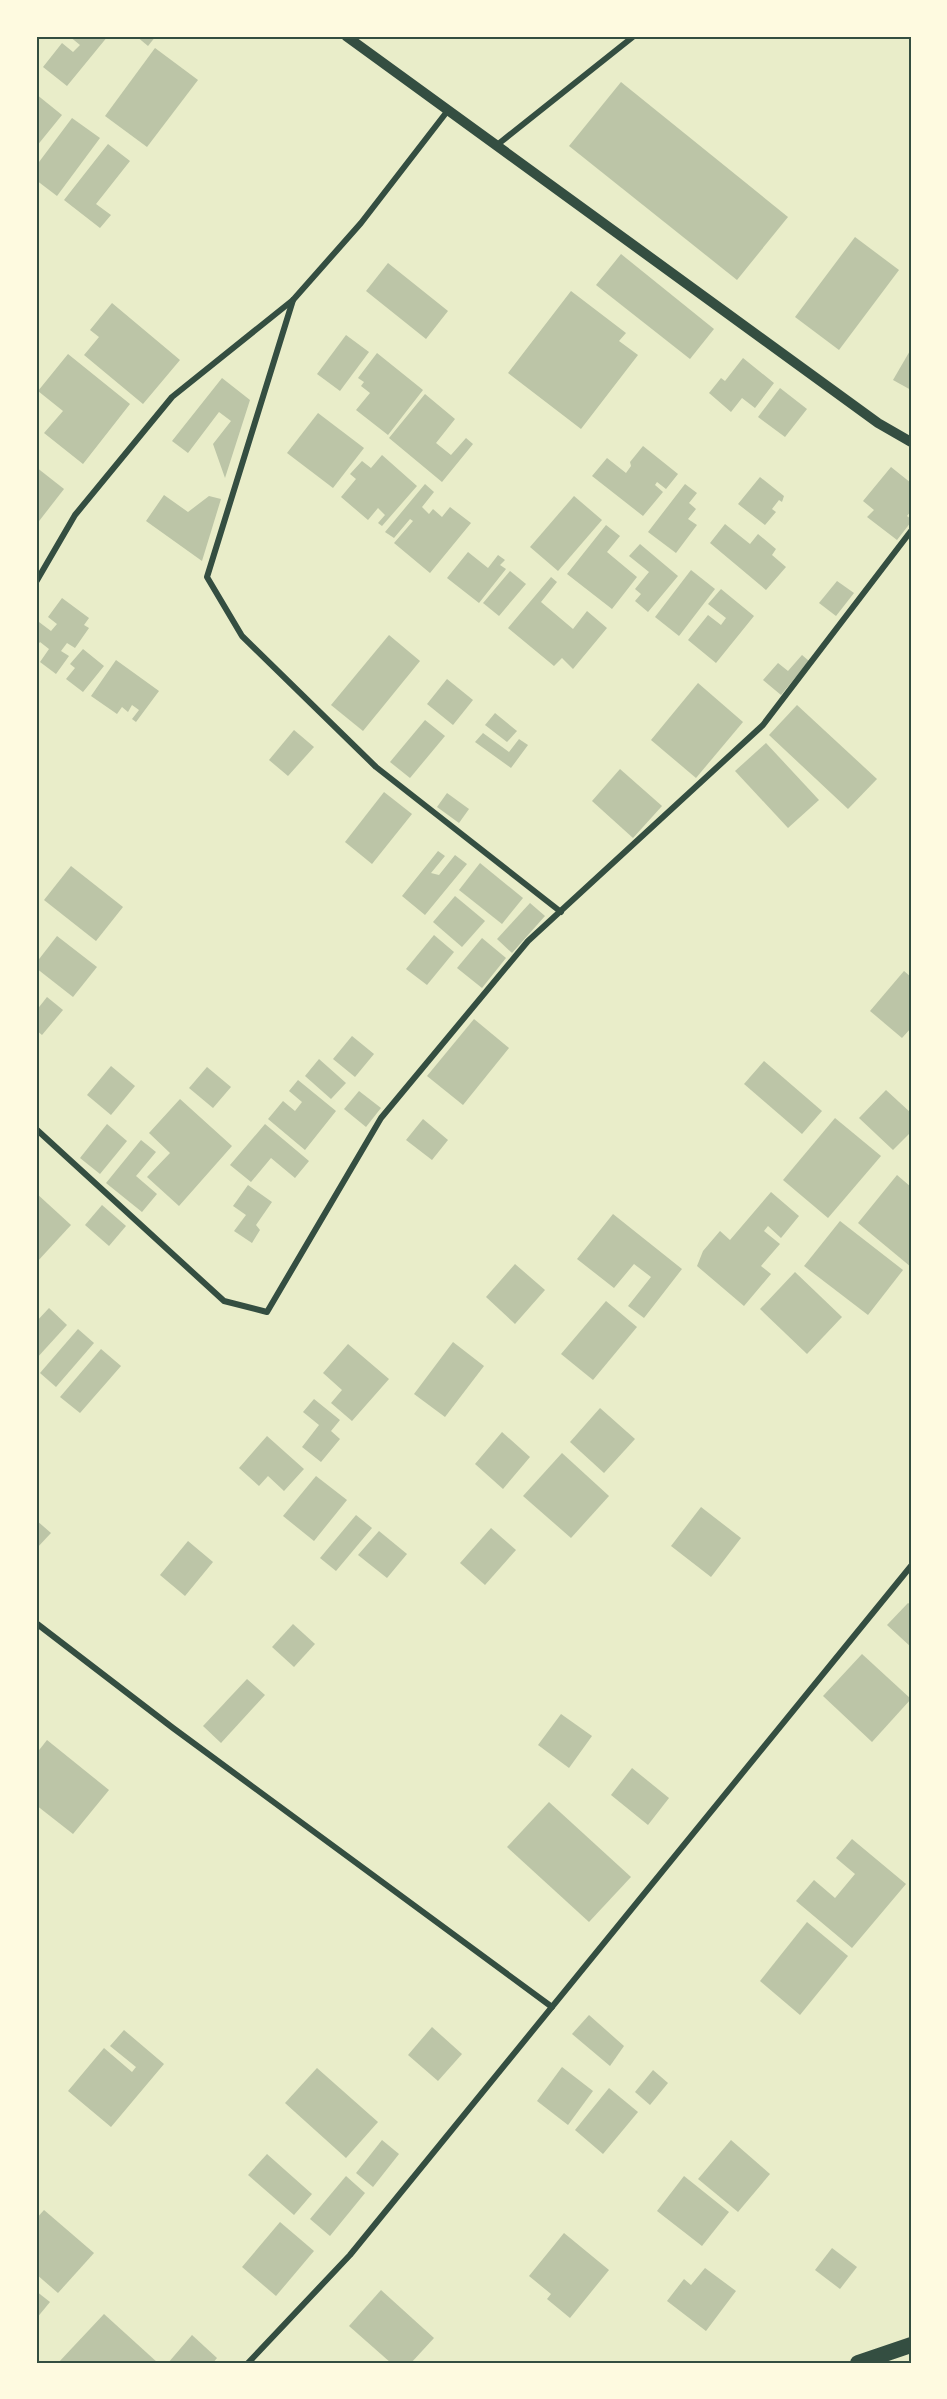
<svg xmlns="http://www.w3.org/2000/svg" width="947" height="2399" font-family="'PT Sans',sans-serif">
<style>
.building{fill:#bcc5a7}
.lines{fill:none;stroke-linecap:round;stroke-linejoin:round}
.minor{stroke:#344e41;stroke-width:6}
.tertiary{stroke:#344e41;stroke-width:10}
.trunk{stroke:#344e41;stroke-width:16}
.neatline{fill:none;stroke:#344e41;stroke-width:2}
</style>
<rect width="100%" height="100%" fill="#e9edc9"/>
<g class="building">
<polygon points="69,36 108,36 67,86 43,67 62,43 73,52 80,45"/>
<polygon points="136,36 156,36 148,46"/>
<polygon points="155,48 198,80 147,147 105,116"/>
<polygon points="621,82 788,217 737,280 569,146"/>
<polygon points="36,94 62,115 36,147"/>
<polygon points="72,118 100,138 57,196 36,180 36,166"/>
<polygon points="108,144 130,161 96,204 111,215 100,228 64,200"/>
<polygon points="855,237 899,270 839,350 795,317"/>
<polygon points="621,254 714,329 690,359 596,285"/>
<polygon points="388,263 448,311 426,339 366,291"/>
<polygon points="571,291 626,333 619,341 638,355 581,429 508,373"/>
<polygon points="112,303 180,360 143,404 84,355 99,337 90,330"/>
<polygon points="346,335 369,352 340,391 317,374"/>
<polygon points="911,349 911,390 893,380"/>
<polygon points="377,353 423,390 388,435 356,410 370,393 361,386 364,382 358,378"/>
<polygon points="68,354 130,404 83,464 44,433 63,411 38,391"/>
<polygon points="743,358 774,383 755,408 742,398 731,412 709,393 721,378 725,381"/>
<polygon points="222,378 250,400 225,478 213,444 231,421 219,412 188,453 172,441"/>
<polygon points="780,388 807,409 785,437 758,417"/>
<polygon points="425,394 455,419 436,443 451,455 466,438 473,444 442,482 389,438"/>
<polygon points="318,413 364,448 333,488 287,453"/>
<polygon points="643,446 678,474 666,489 657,482 655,485 663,492 643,516 592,476 607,458 626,473 631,466 630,462"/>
<polygon points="382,455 417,486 382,526 378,523 385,515 378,508 368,520 341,497 356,479 350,474 362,461 371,468"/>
<polygon points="36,467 64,489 36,525"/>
<polygon points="891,467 911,483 911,511 907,516 911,519 911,522 897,540 867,517 874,510 863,501"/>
<polygon points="760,477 784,496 782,502 779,500 772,509 776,512 765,525 738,504"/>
<polygon points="425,484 434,492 422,507 429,514 433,509 442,517 450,507 471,523 430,573 394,543 413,521 410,519 394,538 385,532"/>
<polygon points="685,484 697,493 689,503 696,509 688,519 697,525 676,553 648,532"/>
<polygon points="164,495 188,512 209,496 221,499 202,561 146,521"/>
<polygon points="574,496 602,520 558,571 530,547"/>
<polygon points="725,524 750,544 758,534 776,549 772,555 786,567 766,590 710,543"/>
<polygon points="606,525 620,536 607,552 637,577 612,609 567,574"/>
<polygon points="640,544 678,576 648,612 635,601 641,594 635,589 649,572 629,556"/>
<polygon points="468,552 488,568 498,555 505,560 500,565 506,569 479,603 447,578"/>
<polygon points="691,570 715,589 679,636 655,617"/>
<polygon points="510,571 526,584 499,616 483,603"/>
<polygon points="551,577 557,582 541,602 573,629 587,611 607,628 573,669 562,658 554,666 508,628"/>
<polygon points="837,581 854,593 836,616 819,603"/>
<polygon points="721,589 754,616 716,663 688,640 708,615 721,625 726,618 708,604"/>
<polygon points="62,598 89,618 84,625 89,628 75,648 67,643 61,651 69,656 56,674 40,662 49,649 40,642 36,647 36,626 39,622 51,631 57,624 48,617"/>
<polygon points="389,635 420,661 363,731 331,705"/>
<polygon points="83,649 104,666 83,692 66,679 75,668 70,664"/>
<polygon points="802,655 809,661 781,695 763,680 778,663 788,671"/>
<polygon points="116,660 159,691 136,722 132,719 139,710 132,705 128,712 122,707 117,714 91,696"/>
<polygon points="447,679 473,700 453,725 427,704"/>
<polygon points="698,683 743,722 696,778 651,740"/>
<polygon points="797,705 877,779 848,809 769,735"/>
<polygon points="495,713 517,731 507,742 485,725"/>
<polygon points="425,720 445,736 410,778 390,762"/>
<polygon points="294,730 314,747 288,776 269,760"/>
<polygon points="483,733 509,752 519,739 528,745 511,768 475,742"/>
<polygon points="766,743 819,800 788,828 735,771"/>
<polygon points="620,769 662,806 633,838 592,801"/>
<polygon points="384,792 412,814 372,864 345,842"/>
<polygon points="447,793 469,809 459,823 437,807"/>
<polygon points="438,851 445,856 431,873 439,875 455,855 467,864 425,915 402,896"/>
<polygon points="480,863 523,898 502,924 459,890"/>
<polygon points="71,866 123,907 96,941 44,900"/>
<polygon points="455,896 485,921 462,947 433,922"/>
<polygon points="530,903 545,916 512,953 497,939"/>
<polygon points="434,935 454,952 427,985 406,969"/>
<polygon points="57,936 97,967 73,997 36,968 36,963"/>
<polygon points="482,938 506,958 482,988 457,968"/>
<polygon points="904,971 911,977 911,1028 902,1038 870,1011"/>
<polygon points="47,997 63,1010 42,1035 36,1030 36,1011"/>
<polygon points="474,1019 509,1048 463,1105 427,1076"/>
<polygon points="352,1036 374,1054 355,1077 333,1059"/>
<polygon points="319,1059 346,1083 331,1099 305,1076"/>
<polygon points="764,1061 822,1111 802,1134 744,1084"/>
<polygon points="111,1066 135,1086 111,1115 87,1095"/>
<polygon points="207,1067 231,1087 213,1108 189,1088"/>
<polygon points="298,1080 336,1111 305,1150 268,1119 283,1101 295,1111 302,1102 289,1091"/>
<polygon points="886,1090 911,1113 911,1132 893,1150 859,1118"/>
<polygon points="359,1091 381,1108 366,1127 344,1109"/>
<polygon points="180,1099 232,1146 179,1206 147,1177 170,1153 149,1133"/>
<polygon points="835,1118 881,1156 828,1218 783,1180"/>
<polygon points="423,1119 448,1140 432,1160 406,1140"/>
<polygon points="107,1124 127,1141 100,1174 80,1158"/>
<polygon points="265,1124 309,1161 295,1178 271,1158 251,1182 230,1165"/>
<polygon points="141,1140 156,1152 136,1176 157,1194 142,1212 106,1183"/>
<polygon points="897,1175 911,1187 911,1267 858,1223"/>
<polygon points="248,1185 272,1202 256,1225 260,1230 252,1243 234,1231 246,1215 233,1206"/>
<polygon points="771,1192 799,1216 781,1238 768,1226 764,1231 780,1244 761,1266 771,1274 744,1306 697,1266 703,1251 720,1231 730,1240"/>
<polygon points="36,1193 71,1225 36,1263"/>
<polygon points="102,1205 126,1226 109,1246 85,1225"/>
<polygon points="613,1214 682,1269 644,1318 628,1306 651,1277 634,1264 614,1288 577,1259"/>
<polygon points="840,1221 903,1270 868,1315 804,1266"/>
<polygon points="515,1264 545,1290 515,1324 486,1297"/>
<polygon points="795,1272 842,1317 807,1354 760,1309"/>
<polygon points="606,1301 637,1327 593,1380 561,1354"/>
<polygon points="49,1308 67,1325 36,1359 36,1322"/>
<polygon points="78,1329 94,1343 56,1387 40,1373"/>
<polygon points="453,1342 484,1366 445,1417 414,1394"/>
<polygon points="348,1344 389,1379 352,1421 331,1403 342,1390 323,1373"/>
<polygon points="101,1349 121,1366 80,1413 60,1397"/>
<polygon points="314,1399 340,1420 331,1431 340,1439 321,1462 302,1447 319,1425 303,1412"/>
<polygon points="600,1408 635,1439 604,1473 570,1442"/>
<polygon points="502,1432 530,1457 503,1489 475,1464"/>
<polygon points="267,1436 304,1469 284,1491 268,1476 259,1486 239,1468"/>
<polygon points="562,1453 609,1496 571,1538 523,1496"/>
<polygon points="316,1476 347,1500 314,1541 283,1516"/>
<polygon points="701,1507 741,1538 711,1577 671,1546"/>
<polygon points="356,1515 372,1528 336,1571 320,1558"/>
<polygon points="36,1520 51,1533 36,1549"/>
<polygon points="491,1528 516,1550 485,1585 460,1563"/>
<polygon points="379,1531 407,1554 387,1578 358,1555"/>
<polygon points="188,1541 213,1562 185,1596 160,1575"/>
<polygon points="908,1603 911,1605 911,1647 887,1625"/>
<polygon points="293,1624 315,1644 294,1667 272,1647"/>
<polygon points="862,1654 911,1699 872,1742 823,1696"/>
<polygon points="247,1679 265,1695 221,1743 203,1726"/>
<polygon points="561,1714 592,1736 569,1768 538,1745"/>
<polygon points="47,1740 109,1790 73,1834 36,1805 36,1754"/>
<polygon points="632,1768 669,1798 648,1825 611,1795"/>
<polygon points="549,1802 631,1877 589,1922 507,1847"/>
<polygon points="852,1839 906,1884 852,1948 796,1901 814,1880 835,1898 855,1874 836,1858"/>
<polygon points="807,1922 848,1956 800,2015 760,1981"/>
<polygon points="589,2015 624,2046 610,2066 572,2034"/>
<polygon points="432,2027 462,2054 438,2081 408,2055"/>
<polygon points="124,2030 164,2064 111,2127 68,2091 104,2048 132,2072 136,2067 110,2046"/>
<polygon points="562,2067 593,2091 568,2125 537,2101"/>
<polygon points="317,2068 378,2122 346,2158 285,2103"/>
<polygon points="653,2070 668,2083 650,2105 635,2092"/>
<polygon points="609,2088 638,2112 603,2154 575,2130"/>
<polygon points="382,2140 399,2154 373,2187 356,2173"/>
<polygon points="731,2140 770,2174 738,2212 698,2179"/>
<polygon points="267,2154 312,2194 294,2215 248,2175"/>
<polygon points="346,2176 365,2193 330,2236 310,2219"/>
<polygon points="684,2176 729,2212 702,2246 657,2211"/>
<polygon points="44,2210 94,2253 58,2293 36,2274 36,2219"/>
<polygon points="280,2222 314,2251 276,2296 242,2267"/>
<polygon points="564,2233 609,2270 570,2318 547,2299 551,2294 529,2276"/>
<polygon points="832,2248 857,2267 840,2289 815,2270"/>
<polygon points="705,2268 736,2291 706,2331 667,2301 684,2279 691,2285"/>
<polygon points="381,2290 434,2338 411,2363 391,2363 349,2326"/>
<polygon points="36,2291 50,2302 36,2319"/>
<polygon points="104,2314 158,2363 58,2363"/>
<polygon points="192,2335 217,2358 213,2363 168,2363"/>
</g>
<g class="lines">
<g class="minor">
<polyline points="497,145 634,36"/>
<polyline points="293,300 207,577 242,636 376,767 561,912"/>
<polyline points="36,582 75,515 172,397 293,300 361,223 449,109"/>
<polyline points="36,1129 224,1301 267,1312 381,1118 528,941 763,725 911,531"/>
<polyline points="36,1623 173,1728 552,2007"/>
<polyline points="248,2363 350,2255 911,1566"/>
</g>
<polyline class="tertiary" points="346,36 878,423 911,442"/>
<polyline class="trunk" points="858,2363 911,2345"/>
</g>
<rect width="947" height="2399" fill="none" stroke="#fefae0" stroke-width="75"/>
<rect x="38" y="38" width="872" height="2324" class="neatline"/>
</svg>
